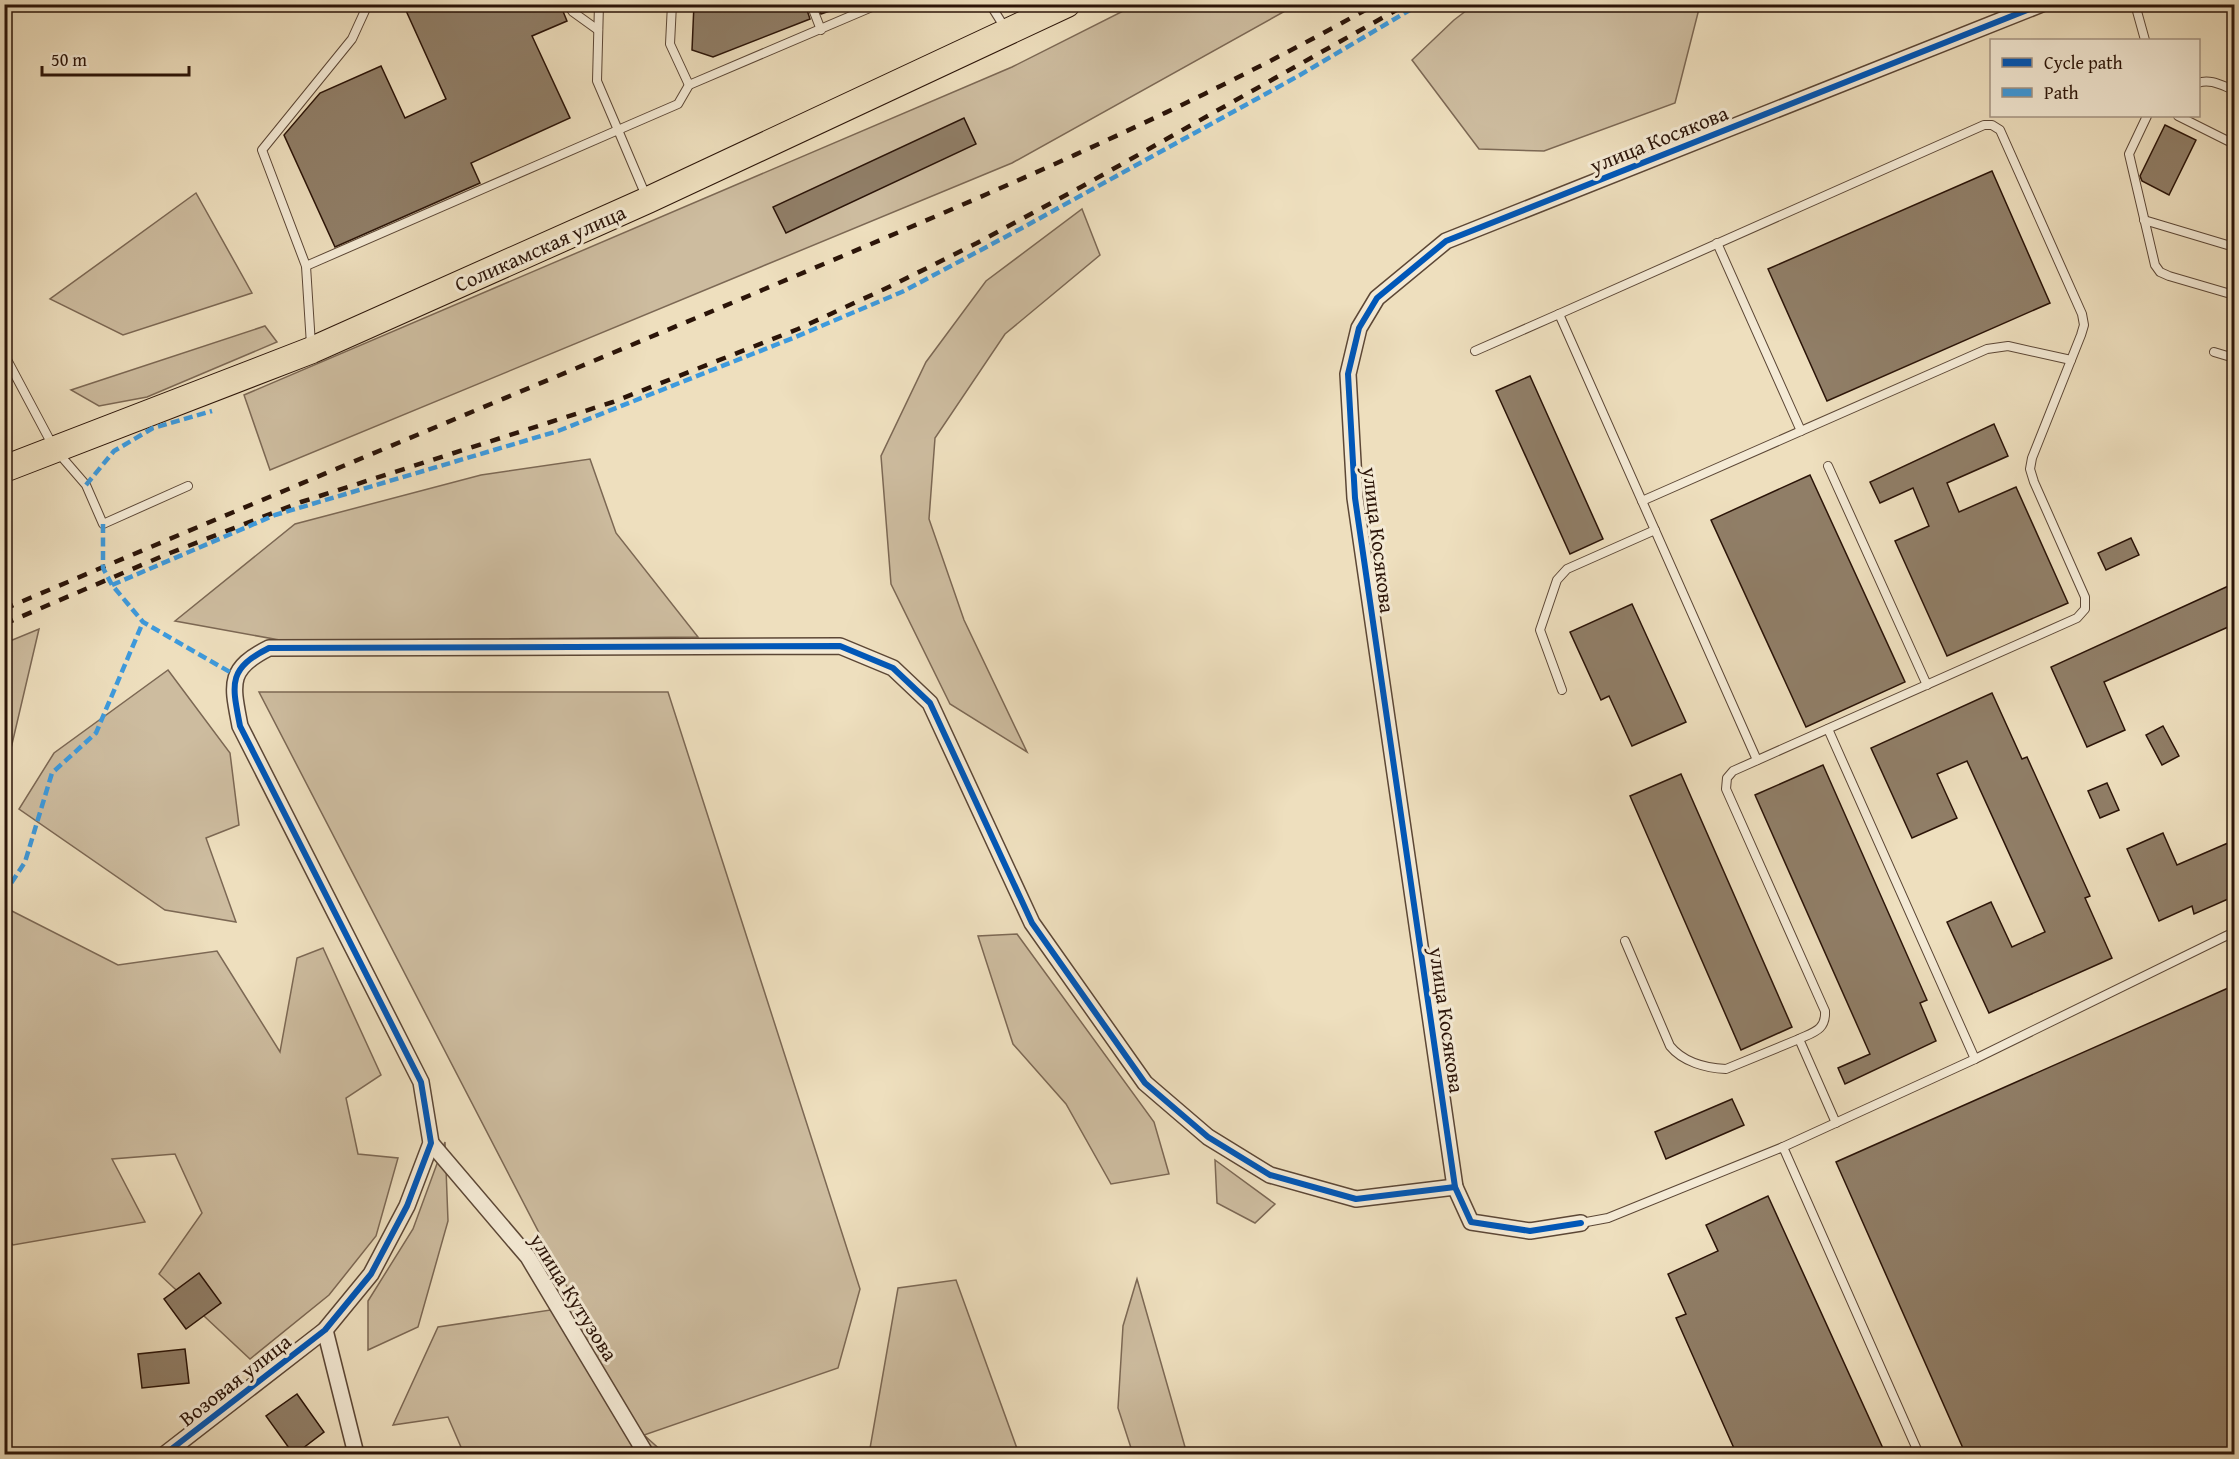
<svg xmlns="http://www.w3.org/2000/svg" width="2239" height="1459" font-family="'Gentium Book Plus',serif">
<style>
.green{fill:#cdbc9f;stroke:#7c6854;stroke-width:1.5}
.building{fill:#907e67;stroke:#2b1408;stroke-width:1.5}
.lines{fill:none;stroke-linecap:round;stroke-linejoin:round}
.lane-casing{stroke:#5c4736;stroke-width:10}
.street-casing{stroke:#5c4736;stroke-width:18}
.primary-casing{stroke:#2b1408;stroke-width:28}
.lane{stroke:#f4ead5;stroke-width:8}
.street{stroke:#f4ead5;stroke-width:15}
.primary{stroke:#eedfbe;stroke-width:26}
.rail{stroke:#2b1408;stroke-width:4.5;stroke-dasharray:10 10;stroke-linecap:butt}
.quiet{stroke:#3d9add;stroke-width:4.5;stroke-dasharray:9 4.5;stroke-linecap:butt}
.cycleway-casing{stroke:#f4ead5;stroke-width:10}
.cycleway{stroke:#0057b8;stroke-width:6}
.labels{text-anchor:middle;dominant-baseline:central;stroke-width:6;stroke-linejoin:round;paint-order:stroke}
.street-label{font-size:21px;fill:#2b1408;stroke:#f4ead5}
</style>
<rect width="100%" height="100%" fill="#eedfbe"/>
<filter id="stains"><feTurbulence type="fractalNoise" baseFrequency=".00333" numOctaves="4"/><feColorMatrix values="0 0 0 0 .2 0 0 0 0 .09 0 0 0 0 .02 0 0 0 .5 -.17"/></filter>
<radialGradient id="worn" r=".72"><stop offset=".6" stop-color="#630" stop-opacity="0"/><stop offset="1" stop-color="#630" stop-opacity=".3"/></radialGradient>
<g class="green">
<polygon points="1475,4 1700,4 1700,5 1675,103 1544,151 1479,149 1412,60 1454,20"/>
<polygon points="1135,5 1296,5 1012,163 270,470 244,395 1012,67"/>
<polygon points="196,193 252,293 123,335 50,299"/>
<polygon points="1082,209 1100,255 1005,334 935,438 929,519 964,620 1027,752 950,704 891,584 881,456 926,362 986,281"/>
<polygon points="265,326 277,342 147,397 99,406 71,390"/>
<polygon points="590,459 616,533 698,637 285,641 175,621 295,524 481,475"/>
<polygon points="39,629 5,774 5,643"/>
<polygon points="168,670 230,753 239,825 206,838 236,922 165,910 19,809 54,753"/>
<polygon points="259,692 668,692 860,1289 838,1368 644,1435 665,1454 464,1454 448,1417 393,1425 438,1327 577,1306"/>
<polygon points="6,908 118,965 217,951 280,1052 297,958 323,948 381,1075 346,1098 358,1154 398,1158 376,1236 329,1295 250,1359 159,1274 202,1213 175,1154 112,1159 145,1222 13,1245 5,1236 4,914"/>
<polygon points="1017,934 1154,1122 1169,1174 1111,1184 1066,1104 1013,1044 978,936"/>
<polygon points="445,1142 448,1221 418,1327 368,1350 368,1301 413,1229"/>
<polygon points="1215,1160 1275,1204 1255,1223 1217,1203"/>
<polygon points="1137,1279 1187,1454 1133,1454 1118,1408 1123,1326"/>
<polygon points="956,1280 1019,1454 869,1454 898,1288"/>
</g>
<g class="building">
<polygon points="403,4 560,4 567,21 532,36 570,118 471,163 480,183 335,247 284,135 320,93 381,66 405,118 446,99"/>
<polygon points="694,4 805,4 810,19 713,57 692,50"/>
<polygon points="818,4 843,4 844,6 821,14"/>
<polygon points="964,118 976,144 786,233 773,207"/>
<polygon points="2165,125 2196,140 2169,195 2142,181 2140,176"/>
<polygon points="1992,171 2050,303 1827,401 1768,269"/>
<polygon points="1530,376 1603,539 1570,554 1496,391"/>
<polygon points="1994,424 2008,456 1947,483 1959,512 2016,487 2068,603 1947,656 1895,541 1929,526 1913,488 1880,503 1870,482"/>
<polygon points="1810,475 1905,682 1806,727 1711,520"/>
<polygon points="2131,538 2139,555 2106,570 2098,553"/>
<polygon points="2235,583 2235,624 2104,682 2125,730 2087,747 2051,667"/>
<polygon points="1632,604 1686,722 1632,746 1609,696 1601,700 1570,632"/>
<polygon points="1992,693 2022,759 2027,757 2090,896 2085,898 2112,958 1989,1013 1947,922 1991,902 2012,947 2045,932 1967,761 1937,774 1957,818 1912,838 1871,748"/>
<polygon points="2163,726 2179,756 2162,765 2146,735"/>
<polygon points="1823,765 1927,1000 1920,1003 1936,1041 1845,1084 1838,1068 1870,1054 1755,795"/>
<polygon points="1681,774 1792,1027 1741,1050 1630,796"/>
<polygon points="2107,783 2119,810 2100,818 2088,791"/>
<polygon points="2163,833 2177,865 2235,840 2235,896 2194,914 2192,906 2159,921 2127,849"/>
<polygon points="2235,985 2235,1455 1966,1455 1836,1162"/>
<polygon points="1732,1099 1744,1125 1666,1159 1655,1132"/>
<polygon points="1768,1196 1886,1455 1737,1455 1676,1318 1686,1314 1668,1274 1718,1251 1706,1225"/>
<polygon points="199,1273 221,1303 186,1329 164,1299"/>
<polygon points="185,1349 189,1383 142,1388 138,1354"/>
<polygon points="297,1394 324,1432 294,1455 266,1416"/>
</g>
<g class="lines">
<g class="lane-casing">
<g id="lane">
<polyline points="567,4 573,12 598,30"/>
<polyline points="599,4 597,81 618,130 678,104 689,85 879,4"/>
<polyline points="672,4 670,44 689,85"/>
<polyline points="811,4 821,30"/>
<polyline points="990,4 1005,28"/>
<polyline points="2004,4 2014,16"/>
<polyline points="2135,4 2145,40"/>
<path d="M2198,83C2210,78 2223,86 2234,90"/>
<polyline points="2147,116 2129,154 2155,265 2160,272 2169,276 2234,295"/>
<polyline points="2178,116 2234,144"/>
<polyline points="2144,220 2234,247"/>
<polyline points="1717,243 1801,431"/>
<polyline points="306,266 618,130 646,196"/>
<path d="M1559,314L1984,125H1992L2000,130L2082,314L2084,325L2081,335L2032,458L2030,469L2034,482L2085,597V609L2077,618L1733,771L1727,778L1726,789L1825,1011C1826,1030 1814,1032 1799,1039L1836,1123"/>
<polyline points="311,345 306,266 262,150 352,39 368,4"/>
<polyline points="1475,351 1559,314 1757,760"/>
<polyline points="2214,352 2234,358"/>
<polyline points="4,354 54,448 86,485 103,524 188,486"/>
<polyline points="1828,466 1927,685"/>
<polyline points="1642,501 1987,349 2008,346 2071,360"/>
<polyline points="1562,690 1540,630 1557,580 1567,569 1655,530"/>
<polyline points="1828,729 1975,1059"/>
<path d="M1625,941L1670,1046C1683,1062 1706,1068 1726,1069L1799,1039"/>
<polyline points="1581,1223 1608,1218 1783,1147"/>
<polyline points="1919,1454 1783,1147 1975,1059 2234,932"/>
</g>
</g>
<g class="street-casing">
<g id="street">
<polyline points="431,1143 528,1257 646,1454"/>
<polyline points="1581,1223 1530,1231 1471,1222 1455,1187 1355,498 1348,374 1359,328 1377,298 1446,241 2042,4"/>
<polyline points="325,1330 356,1454"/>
<path d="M165,1454L325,1330L371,1274L407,1206L431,1143L421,1082L240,726C232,684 227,669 269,648L840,646L893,668L930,703L1032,923L1145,1083L1208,1137L1270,1175L1356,1199L1455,1187"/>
</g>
</g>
<g class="primary-casing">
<polyline id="primary" points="4,469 312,350 648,200 1067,4"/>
</g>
<use href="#lane" class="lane"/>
<use href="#street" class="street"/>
<use href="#primary" class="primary"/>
<g class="rail">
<path d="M4,609C247,506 491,404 734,302C951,210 1170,120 1376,4"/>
<polyline points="4,624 165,555 301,502 613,402 798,329 891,286 977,243 1081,187 1407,4"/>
</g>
<g class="quiet">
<polyline points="86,485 114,451 153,428 212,411"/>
<polyline points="103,524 103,568 112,585 143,622 235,675"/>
<polyline points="112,585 275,515 558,431 793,338 904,291 1022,228 1300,75 1420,4"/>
<polyline points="4,894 25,862 52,773 96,733 143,622"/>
</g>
<g class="cycleway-casing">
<g id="cycleway">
<polyline points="1581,1223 1530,1231 1471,1222 1455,1187 1355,498 1348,374 1359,328 1377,298 1446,241 2042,4"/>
<path d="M165,1454L325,1330L371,1274L407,1206L431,1143L421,1082L240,726C232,684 227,669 269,648L840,646L893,668L930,703L1032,923L1145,1083L1208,1137L1270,1175L1356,1199L1455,1187"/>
</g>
</g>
<use href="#cycleway" class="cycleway"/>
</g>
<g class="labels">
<g class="street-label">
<text transform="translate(1659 139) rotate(-22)">улица Косякова</text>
<text transform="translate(540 248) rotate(-24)">Соликамская улица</text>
<text transform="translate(1379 540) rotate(83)">улица Косякова</text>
<text transform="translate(1447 1020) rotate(82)">улица Косякова</text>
<text transform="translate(574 1297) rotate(58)">улица Кутузова</text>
<text transform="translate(235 1380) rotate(-38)">Возовая улица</text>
</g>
</g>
<rect width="2239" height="1459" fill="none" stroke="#eedfbe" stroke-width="24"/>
<rect x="6" y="6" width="2227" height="1447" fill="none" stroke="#2b1408" stroke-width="3"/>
<rect x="12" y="12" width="2215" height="1435" fill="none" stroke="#2b1408" stroke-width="1.5"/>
<rect x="1990" y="39" width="210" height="78" fill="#f4ead5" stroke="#a49483" stroke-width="1.5"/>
<rect x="2002" y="58" width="30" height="9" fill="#0057b8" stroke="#a49483" stroke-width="1.5"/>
<text x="2044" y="69" font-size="18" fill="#2b1408">Cycle path</text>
<rect x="2002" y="88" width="30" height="9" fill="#3d9add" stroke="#a49483" stroke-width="1.5"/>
<text x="2044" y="99" font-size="18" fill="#2b1408">Path</text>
<path d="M42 66v9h147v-9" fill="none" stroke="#2b1408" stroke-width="3"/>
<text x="51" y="66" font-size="18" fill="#2b1408" stroke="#f4ead5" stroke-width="4.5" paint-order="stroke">50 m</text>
<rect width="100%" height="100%" filter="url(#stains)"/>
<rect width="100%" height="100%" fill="url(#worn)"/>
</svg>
